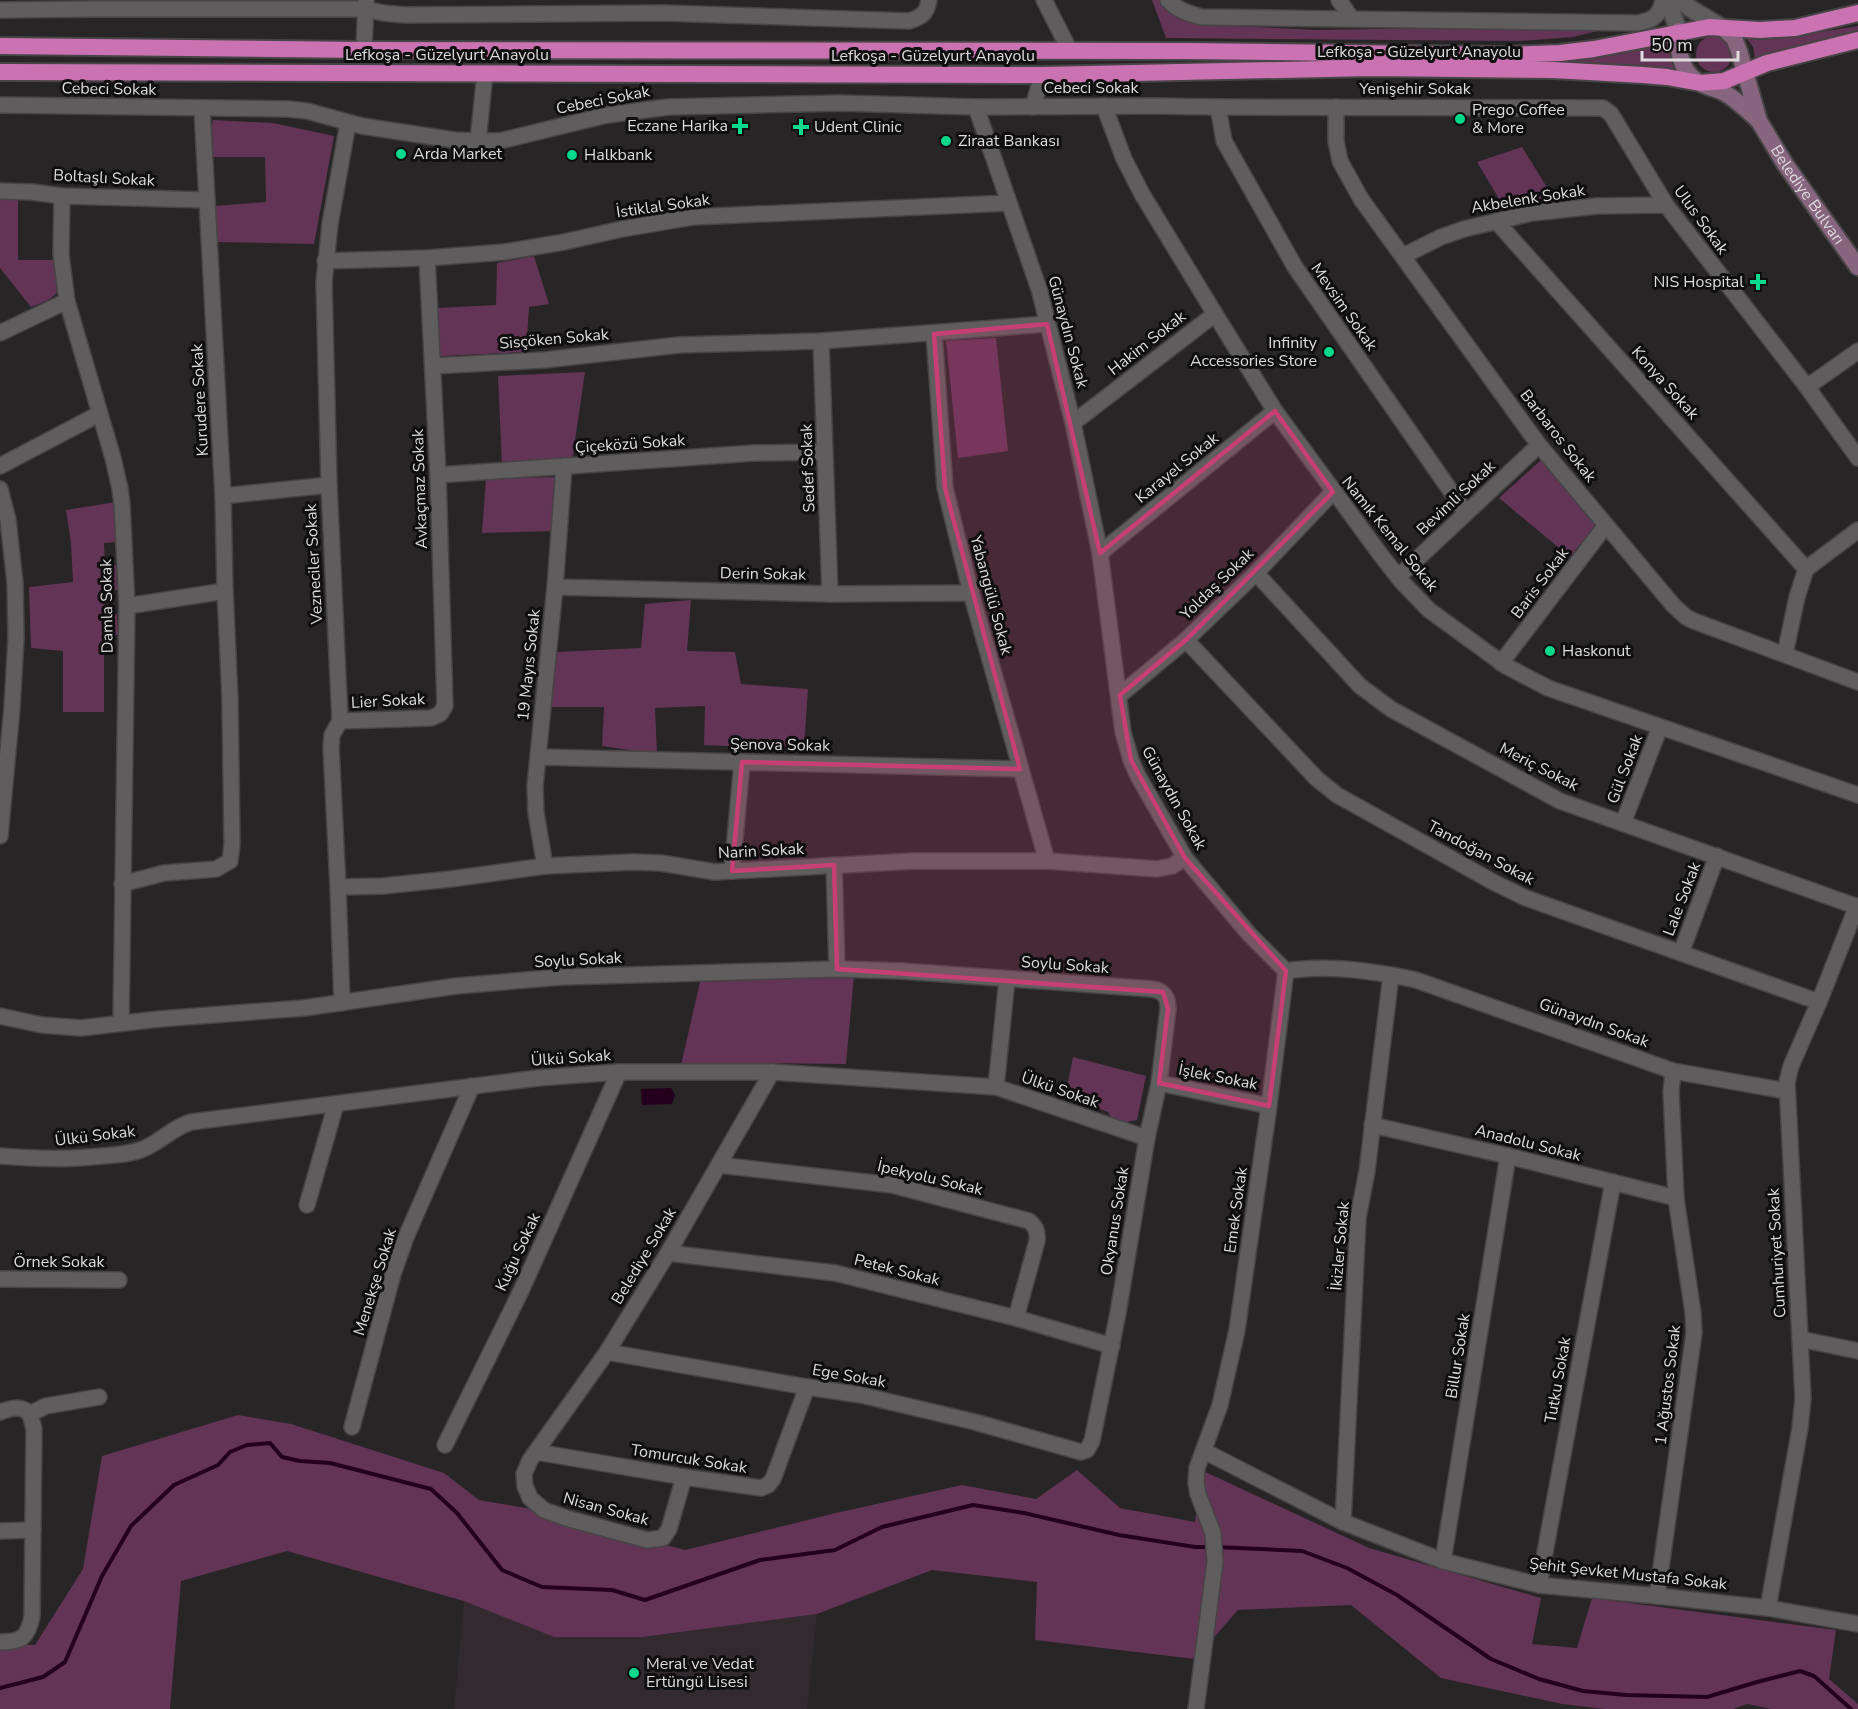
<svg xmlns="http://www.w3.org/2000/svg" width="1858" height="1709" font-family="'Nunito Sans',sans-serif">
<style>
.built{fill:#332a30}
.green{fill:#633456}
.water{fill:#25001c}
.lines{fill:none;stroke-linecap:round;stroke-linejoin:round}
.stream{stroke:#25001c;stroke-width:4}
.minor-casing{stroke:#464445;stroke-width:18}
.tertiary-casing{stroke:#464445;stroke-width:20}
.secondary-casing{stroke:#464445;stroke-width:20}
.trunk-casing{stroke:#464445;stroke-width:20}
.minor{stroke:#605d5f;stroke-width:15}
.tertiary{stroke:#605d5f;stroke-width:16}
.secondary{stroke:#88657e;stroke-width:16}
.trunk{stroke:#ca72b2;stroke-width:16}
.marked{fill:#c83f75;fill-opacity:0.2;stroke:#c83f75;stroke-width:4.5;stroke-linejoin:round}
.poi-dot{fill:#05d98b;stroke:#100f10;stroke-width:2}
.labels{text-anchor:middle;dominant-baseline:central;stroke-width:6;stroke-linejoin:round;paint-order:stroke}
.street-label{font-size:16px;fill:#dedcdd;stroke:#100f10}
.poi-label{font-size:16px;fill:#dedcdd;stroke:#100f10;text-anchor:start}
</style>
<rect width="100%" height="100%" fill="#282527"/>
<polygon class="built" points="464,1601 554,1637 642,1637 817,1614 807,1709 454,1709"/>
<g class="green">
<path d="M1152,0H1162C1171,15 1180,19 1196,24L1317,30L1603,25L1610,28L1573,37L1520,41L1166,38Z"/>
<polygon points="1858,26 1858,33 1755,59 1753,47 1747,39 1790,37"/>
<circle cx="1714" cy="54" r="18"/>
<polygon points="1674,42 1680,71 1581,66 1453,55"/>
<polygon points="213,120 273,123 334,136 314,244 216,242 215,206 266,202 265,157 207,157"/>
<polygon points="1522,147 1553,197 1502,204 1477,162"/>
<path d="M0,199H18V260H56C59,294 64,294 31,307L0,268Z"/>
<polygon points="534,256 549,304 529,307 526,352 440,356 437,308 496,305 497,263"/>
<polygon points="996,338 1008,451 958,458 946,341"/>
<polygon points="585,372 572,461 502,465 498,376"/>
<polygon points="1541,460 1596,524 1570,557 1499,498"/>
<polygon points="556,477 554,531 482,533 486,479"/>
<polygon points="116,502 118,542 104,543 105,564 116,565 117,590 105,590 105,614 117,614 118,635 104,636 104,712 63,712 63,651 31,648 29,587 73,582 71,543 66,510"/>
<polygon points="691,600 687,651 735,652 741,684 808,689 804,749 704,745 705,706 655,708 657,754 602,746 604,707 549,707 557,652 641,648 645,604"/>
<polygon points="854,976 846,1064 757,1063 681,1065 700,982"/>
<polygon points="1073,1057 1146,1076 1137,1120 1126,1122 1111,1117 1108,1112 1065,1097"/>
<polygon points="238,1415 291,1424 444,1473 479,1500 526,1508 685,1550 836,1513 962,1485 1036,1499 1077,1470 1120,1508 1195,1522 1201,1470 1369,1548 1541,1598 1532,1644 1577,1648 1592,1598 1836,1630 1829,1679 1858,1704 1858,1709 1772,1709 1747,1704 1733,1709 1605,1709 1562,1704 1441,1678 1351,1605 1238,1610 1195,1659 1035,1640 1037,1582 932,1570 817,1614 642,1637 554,1637 464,1601 287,1551 181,1581 170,1709 0,1709 0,1645 35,1645 83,1569 102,1456"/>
</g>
<polygon class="water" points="671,1088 675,1095 672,1104 642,1105 641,1089"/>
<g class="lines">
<g class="stream">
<polyline points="1216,1547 1302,1551 1347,1568 1397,1595 1491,1659 1539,1679 1583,1691 1626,1695 1707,1697 1757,1682 1800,1671 1814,1676 1851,1709"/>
<polyline points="0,1688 43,1677 65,1662 102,1576 131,1526 174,1485 218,1465 230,1452 247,1445 270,1443 282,1457 300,1461 330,1463 431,1489 457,1513 502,1570 542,1587 612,1590 645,1600 760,1560 835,1550 882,1527 973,1505 1024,1513 1119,1535 1195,1547 1209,1547"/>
</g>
<g class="minor-casing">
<g id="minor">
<polyline points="1044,0 1070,51"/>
<path d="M1168,0C1177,10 1188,13 1201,17L1637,23C1652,21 1660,16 1663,0"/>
<polyline points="1339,0 1351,18"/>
<path d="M0,10L91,9H366L383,13L405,15L663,13L909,21C922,17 927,13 929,0"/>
<polyline points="364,50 366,0"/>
<polyline points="0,105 288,109 307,111 362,126 454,140 478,141 500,141 607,115 668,107 840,103 976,107 1156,106 1218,107 1603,108 1611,114 1666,205 1807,387 1858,458"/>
<polyline points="1104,106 1124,159 1142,194 1215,314 1275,411 1383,558 1402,582 1429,610 1506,666 1548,688 1858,795"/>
<polyline points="976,107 1039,289 1073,423 1100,553 1123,732 1131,760 1138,776 1185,858 1249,934 1286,971"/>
<polyline points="1033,107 1042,75"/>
<polyline points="1218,107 1224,141 1295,267 1466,513"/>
<polyline points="1336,107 1336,141 1340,161 1361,199 1539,445 1673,605 1686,617 1694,621 1858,682"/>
<polyline points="478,141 485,73"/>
<polyline points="0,191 32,192 62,196 207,200"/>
<polyline points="62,196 61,255 67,301 113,458 120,489 122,504 127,606 121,1023"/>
<polyline points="1496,221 1806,569"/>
<polyline points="1403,256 1441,237 1464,229 1532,213 1597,206 1666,205"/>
<polyline points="325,261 427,258 505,252 564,242 622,229 693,217 1009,203"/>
<polyline points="0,333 67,301"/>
<polyline points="934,334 945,488 971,593 1047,861"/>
<polyline points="821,341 830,594"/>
<polyline points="433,366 544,360 679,345 821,341 1047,324"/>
<polyline points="1807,387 1858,351"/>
<polyline points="1073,423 1215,314"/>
<polyline points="0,466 99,414"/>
<polyline points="438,475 754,453 825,452"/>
<polyline points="0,489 8,520 15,583 16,638 12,708 0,836"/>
<polyline points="223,496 329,485"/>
<polyline points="1100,553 1275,411"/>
<polyline points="1256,573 1360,686 1391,709 1560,801 1858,907"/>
<polyline points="1398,577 1539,445"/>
<polyline points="555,587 830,594 971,593"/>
<polyline points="127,606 225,591"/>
<polyline points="1186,640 1317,779 1337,795 1495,883 1526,898 1819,1002"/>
<polyline points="1785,654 1797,597 1806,569 1858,530"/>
<polyline points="1501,663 1606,525"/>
<polyline points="1120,695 1186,640 1256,573 1333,492"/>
<polyline points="340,721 431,718 440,714 445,706 438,475 427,258"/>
<polyline points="538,757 1020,769"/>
<polyline points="1623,823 1660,727"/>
<polyline points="834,865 837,969"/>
<polyline points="545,866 536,813 535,786 555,587 564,466"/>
<polyline points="732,871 742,762"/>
<polyline points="122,884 164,873 216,869 230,861 232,844 230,699 225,591 223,496 202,108"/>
<polyline points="338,887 383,886 451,879 545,866 633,862 661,863 715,872 914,861 1047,861 1157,869 1172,866 1185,858"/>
<polyline points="1681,953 1717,856"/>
<path d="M1286,971C1328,964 1375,971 1416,980L1673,1071L1787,1091"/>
<polyline points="342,1003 338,887 331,747 332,735 340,721 329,485 324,282 330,224 348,123"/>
<path d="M0,1016L42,1025L81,1028L159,1019L304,1008L456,986L562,977L837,969L902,971L1152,989C1164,991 1168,997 1168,1009L1159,1083L1147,1138L1118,1313L1092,1441L1087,1450L1081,1452L975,1422L861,1395L807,1387L607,1352"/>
<polyline points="1159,1083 1269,1106"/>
<polyline points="996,1087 1007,979"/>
<polyline points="1372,1125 1508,1156 1676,1198"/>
<path d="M0,1156C35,1159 67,1160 102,1156C116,1155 130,1154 143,1149C161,1142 173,1127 191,1122L538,1078L619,1072H772L996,1087L1147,1138"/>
<path d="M719,1165L892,1185L1029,1221C1036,1226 1038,1233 1037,1241L1016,1318"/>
<polyline points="307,1205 336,1104"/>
<polyline points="668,1253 835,1273 1016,1318 1112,1346"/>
<polyline points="0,1279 119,1280"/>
<polyline points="1800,1339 1858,1351"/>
<path d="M0,1412C11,1408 21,1405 30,1414"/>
<polyline points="30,1414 46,1406 99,1397"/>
<polyline points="352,1427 393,1274 406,1237 472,1086"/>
<polyline points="445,1445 521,1291 619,1072"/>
<polyline points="1204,1451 1343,1522 1443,1561 1539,1585 1657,1596 1768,1608 1858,1624"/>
<polyline points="536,1452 684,1477 761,1488 768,1485 773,1479 807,1387"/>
<polyline points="684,1477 669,1529 663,1538 647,1540 566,1518 544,1510 530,1498 525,1486 524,1474 530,1460 607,1352 668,1253 772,1072"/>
<polyline points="1343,1522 1358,1218 1367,1171 1391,975"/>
<polyline points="0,1531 33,1530"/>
<polyline points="1443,1561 1508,1156"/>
<polyline points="1539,1585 1613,1182"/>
<polyline points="1657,1596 1694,1333 1693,1313 1676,1198 1671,1092 1673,1071"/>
<polyline points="1768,1608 1800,1428 1803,1398 1787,1082 1791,1066 1819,1002 1857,906"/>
<path d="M0,1642C21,1642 28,1638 32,1616L34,1429L30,1414"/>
<polyline points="1196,1709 1215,1562 1213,1533 1198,1494 1196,1483 1197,1468 1220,1405 1237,1330 1269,1106 1286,971"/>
</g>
</g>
<g class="tertiary-casing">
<g id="tertiary">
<polyline points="1667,0 1679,31"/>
<polyline points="1680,0 1691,9 1723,28"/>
</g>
</g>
<g class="secondary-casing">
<g id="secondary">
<path id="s1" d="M1723,28L1734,38L1739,51L1759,121L1785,164L1858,267"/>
<path d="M1679,31C1677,53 1681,74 1702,84C1710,88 1718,89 1725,93C1737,100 1748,111 1758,120"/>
</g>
</g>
<g class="trunk-casing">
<g id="trunk">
<polyline points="0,46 364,50 1188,51 1500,55 1560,53 1594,49 1709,27 1760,30 1795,28 1858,13"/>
<polyline points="0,72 1042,75 1371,68 1553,70 1643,75 1667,77 1700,83 1724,81 1767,63 1858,40"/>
</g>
</g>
<use href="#minor" class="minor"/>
<use href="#tertiary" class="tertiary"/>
<use href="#secondary" class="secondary"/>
<use href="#trunk" class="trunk"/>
</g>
<path class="marked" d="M1047,324L1100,553L1275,411L1333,492L1186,640L1120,695L1131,760L1185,858L1286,971L1269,1106L1159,1083L1168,1009L1163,992L837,969L834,865L732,871L742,762L1020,769L945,488L934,334Z"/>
<g class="poi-dot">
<circle cx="1460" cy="119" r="6"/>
<path d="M737 117h6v6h6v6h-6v6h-6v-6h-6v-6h6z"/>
<path d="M798 118h6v6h6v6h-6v6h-6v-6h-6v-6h6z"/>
<circle cx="946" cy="141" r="6"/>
<circle cx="401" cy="154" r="6"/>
<circle cx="572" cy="155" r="6"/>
<path d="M1755 273h6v6h6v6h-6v6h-6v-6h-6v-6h6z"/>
<circle cx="1329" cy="352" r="6"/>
<circle cx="1550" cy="651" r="6"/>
<circle cx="634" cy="1673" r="6"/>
</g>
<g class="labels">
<g class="street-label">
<text x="1419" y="52">Lefkoşa - Güzelyurt Anayolu</text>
<text x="447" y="55">Lefkoşa - Güzelyurt Anayolu</text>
<text x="933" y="56">Lefkoşa - Güzelyurt Anayolu</text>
<text x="1091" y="88">Cebeci Sokak</text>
<text transform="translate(109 89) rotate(1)">Cebeci Sokak</text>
<text x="1415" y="89">Yenişehir Sokak</text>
<text transform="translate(603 100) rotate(-11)">Cebeci Sokak</text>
<text transform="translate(104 178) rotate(3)">Boltaşlı Sokak</text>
<text stroke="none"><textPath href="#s1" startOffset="190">Belediye Bulvarı</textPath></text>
<text transform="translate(1528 199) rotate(-9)">Akbelenk Sokak</text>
<text transform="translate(663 206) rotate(-8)">İstiklal Sokak</text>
<text transform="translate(1701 220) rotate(54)">Ulus Sokak</text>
<text transform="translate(1344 307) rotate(55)">Mevsim Sokak</text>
<text transform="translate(1068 332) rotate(75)">Günaydın Sokak</text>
<text transform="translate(554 339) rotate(-5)">Sisçöken Sokak</text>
<text transform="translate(1147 343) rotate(-38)">Hakim Sokak</text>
<text transform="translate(1665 383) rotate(48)">Konya Sokak</text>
<text transform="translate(200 400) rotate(-93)">Kurudere Sokak</text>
<text transform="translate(1558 436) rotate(52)">Barbaros Sokak</text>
<text transform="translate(630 444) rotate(-4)">Çiçeközü Sokak</text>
<text transform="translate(808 468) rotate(-92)">Sedef Sokak</text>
<text transform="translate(1177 468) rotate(-39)">Karayel Sokak</text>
<text transform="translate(420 489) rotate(-92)">Avkaçmaz Sokak</text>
<text transform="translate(1456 498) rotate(-43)">Bevimli Sokak</text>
<text transform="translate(1390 534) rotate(51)">Namık Kemal Sokak</text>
<text transform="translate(314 564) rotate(-93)">Vezneciler Sokak</text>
<text transform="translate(763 574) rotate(1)">Derin Sokak</text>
<text transform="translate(1540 583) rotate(-53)">Baris Sokak</text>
<text transform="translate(1217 584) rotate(-44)">Yoldaş Sokak</text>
<text transform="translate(991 595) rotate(75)">Yabangülü Sokak</text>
<text transform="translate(107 606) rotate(-91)">Damla Sokak</text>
<text transform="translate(529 665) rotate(-84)">19 Mayıs Sokak</text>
<text transform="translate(388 701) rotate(-3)">Lier Sokak</text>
<text transform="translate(780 745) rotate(1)">Şenova Sokak</text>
<text transform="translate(1539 767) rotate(27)">Meriç Sokak</text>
<text transform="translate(1625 769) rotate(-69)">Gül Sokak</text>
<text transform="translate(1174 798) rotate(61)">Günaydın Sokak</text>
<text transform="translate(761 851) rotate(-3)">Narin Sokak</text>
<text transform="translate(1481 853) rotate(28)">Tandoğan Sokak</text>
<text transform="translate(1682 899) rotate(-69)">Lale Sokak</text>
<text transform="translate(578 960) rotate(-3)">Soylu Sokak</text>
<text transform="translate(1065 965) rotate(4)">Soylu Sokak</text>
<text transform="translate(1594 1023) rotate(20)">Günaydın Sokak</text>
<text transform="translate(571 1058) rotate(-4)">Ülkü Sokak</text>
<text transform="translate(1218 1077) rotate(11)">İşlek Sokak</text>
<text transform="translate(1060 1090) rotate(19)">Ülkü Sokak</text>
<text transform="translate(95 1136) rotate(-7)">Ülkü Sokak</text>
<text transform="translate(1528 1143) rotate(14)">Anadolu Sokak</text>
<text transform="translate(930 1178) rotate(13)">İpekyolu Sokak</text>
<text transform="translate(1236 1210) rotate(-82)">Emek Sokak</text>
<text transform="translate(1115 1221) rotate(-81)">Okyanus Sokak</text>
<text transform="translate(1340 1246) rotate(-85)">İkizler Sokak</text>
<text transform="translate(518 1252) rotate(-65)">Kuğu Sokak</text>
<text transform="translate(1777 1253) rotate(-93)">Cumhuriyet Sokak</text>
<text transform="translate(644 1256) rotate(-59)">Belediye Sokak</text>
<text x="59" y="1262">Örnek Sokak</text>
<text transform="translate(897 1270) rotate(14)">Petek Sokak</text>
<text transform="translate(375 1282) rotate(-73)">Menekşe Sokak</text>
<text transform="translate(1458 1356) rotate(-81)">Billur Sokak</text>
<text transform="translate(849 1376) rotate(10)">Ege Sokak</text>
<text transform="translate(1558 1380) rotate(-80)">Tutku Sokak</text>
<text transform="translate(1668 1385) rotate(-83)">1 Ağustos Sokak</text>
<text transform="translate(689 1459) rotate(9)">Tomurcuk Sokak</text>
<text transform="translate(606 1509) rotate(15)">Nisan Sokak</text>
<text transform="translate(1628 1574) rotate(6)">Şehit Şevket Mustafa Sokak</text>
</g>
<g class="poi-label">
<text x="1472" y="110">Prego Coffee<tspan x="1472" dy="18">&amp; More</tspan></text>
<text x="728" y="126" text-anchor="end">Eczane Harika</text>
<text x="814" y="127">Udent Clinic</text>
<text x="958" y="141">Ziraat Bankası</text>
<text x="413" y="154">Arda Market</text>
<text x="584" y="155">Halkbank</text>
<text x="1744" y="282" text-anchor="end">NIS Hospital</text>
<text x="1317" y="343" text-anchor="end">Infinity<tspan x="1317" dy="18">Accessories Store</tspan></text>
<text x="1562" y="651">Haskonut</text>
<text x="646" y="1664">Meral ve Vedat<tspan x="646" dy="18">Ertüngü Lisesi</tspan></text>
</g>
</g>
<path d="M1642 51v9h96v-9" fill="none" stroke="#dedcdd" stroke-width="3"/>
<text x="1651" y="51" font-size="18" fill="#dedcdd" stroke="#100f10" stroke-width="4.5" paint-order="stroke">50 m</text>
</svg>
